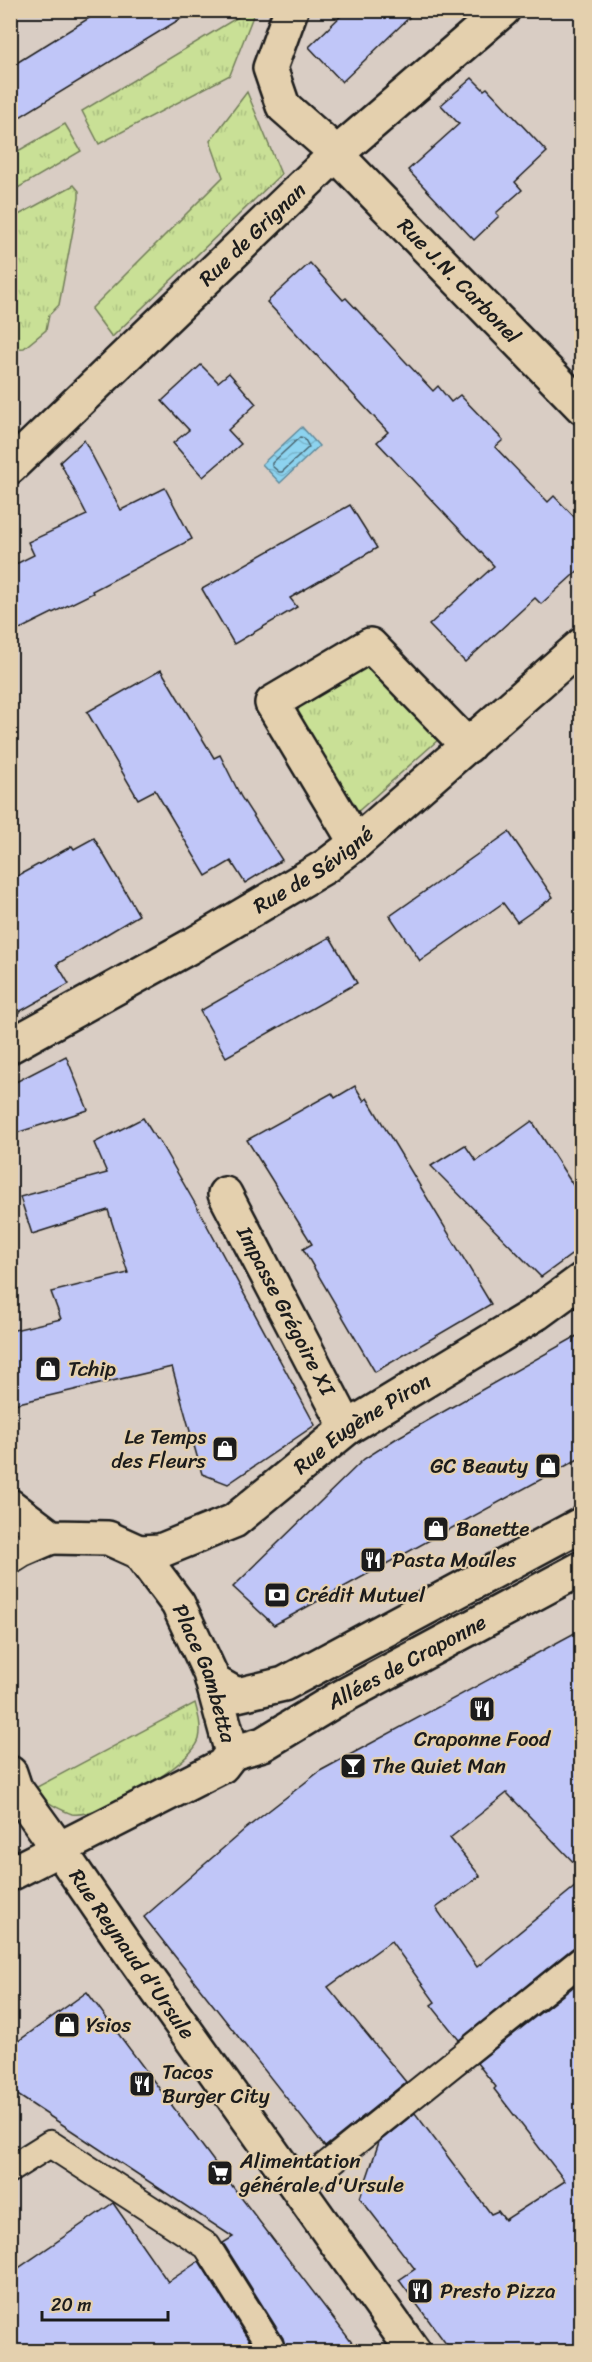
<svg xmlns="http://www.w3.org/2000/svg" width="592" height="2362" font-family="Sriracha,sans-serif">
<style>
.grass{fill:url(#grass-tufts);stroke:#727e59;stroke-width:1.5}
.water{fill:url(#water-waves);stroke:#608a9b;stroke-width:1.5}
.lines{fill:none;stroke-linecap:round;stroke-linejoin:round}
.shore{stroke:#496570;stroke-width:1.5}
.building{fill:#c0c6f8;stroke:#1c1c1c;stroke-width:1.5}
.service-casing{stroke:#1c1c1c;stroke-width:30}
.minor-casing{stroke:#1c1c1c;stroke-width:38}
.tertiary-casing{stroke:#1c1c1c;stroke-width:38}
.secondary-casing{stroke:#1c1c1c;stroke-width:38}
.service{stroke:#e4d0ae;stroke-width:26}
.minor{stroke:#e4d0ae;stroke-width:33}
.tertiary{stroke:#e4d0ae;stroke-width:33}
.secondary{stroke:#e4d0ae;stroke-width:33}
.labels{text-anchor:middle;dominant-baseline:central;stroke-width:4.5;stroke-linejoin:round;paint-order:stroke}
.street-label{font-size:21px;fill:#1c1c1c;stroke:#e4d0ae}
.poi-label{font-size:21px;fill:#1c1c1c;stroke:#e4d0ae;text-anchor:start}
</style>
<defs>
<pattern id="grass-tufts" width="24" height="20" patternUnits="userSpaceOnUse" patternTransform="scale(1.5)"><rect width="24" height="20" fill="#c9e096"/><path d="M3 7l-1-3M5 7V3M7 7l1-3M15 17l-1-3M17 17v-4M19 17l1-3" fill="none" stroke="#acc081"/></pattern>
<pattern id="water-waves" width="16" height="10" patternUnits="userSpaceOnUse" patternTransform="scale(1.5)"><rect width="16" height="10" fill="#8dd3ef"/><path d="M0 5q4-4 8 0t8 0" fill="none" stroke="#79b5cc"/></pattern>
</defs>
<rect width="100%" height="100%" fill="#d9cdc4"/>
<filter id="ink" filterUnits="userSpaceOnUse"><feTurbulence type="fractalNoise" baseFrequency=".0167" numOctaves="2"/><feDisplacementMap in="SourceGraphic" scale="12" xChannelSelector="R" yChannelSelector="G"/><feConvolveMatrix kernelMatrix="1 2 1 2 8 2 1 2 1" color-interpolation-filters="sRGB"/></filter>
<g filter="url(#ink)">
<g class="grass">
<polygon points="248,11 255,11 230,75 99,144 82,111"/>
<polygon points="247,92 281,174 112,337 91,309 223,177 210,141"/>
<polygon points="65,124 81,151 11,192 11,155"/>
<polygon points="74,185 79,191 79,198 59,305 49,315 46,330 24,348 11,349 11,219"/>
<polygon points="367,666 381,676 439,739 355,814 302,730 298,710 305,698"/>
<path d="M195,1703C198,1714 202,1727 199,1739C192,1765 98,1819 72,1814C66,1812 49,1804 44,1799C41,1797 39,1791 37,1787Z"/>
</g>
<polygon class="water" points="302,427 319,446 280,483 262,464"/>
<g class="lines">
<polygon class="shore" points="300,437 304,438 309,447 282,472 279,472 272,466 272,463"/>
</g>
<g class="building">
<polygon points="102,10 195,10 10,123 10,67"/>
<polygon points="347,10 417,10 342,82 309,47"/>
<polygon points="472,78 484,90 487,88 547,152 515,182 522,190 496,213 499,216 474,240 408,170 459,124 441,105"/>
<polygon points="310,263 343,300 346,298 433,391 438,386 451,402 460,395 503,440 495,447 548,502 554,496 582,525 582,567 541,604 535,598 465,662 429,625 494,566 377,442 388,432 267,302"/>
<polygon points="201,365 218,382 229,373 256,404 228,430 241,444 203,477 173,443 189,430 162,401"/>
<polygon points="84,440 121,510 165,488 192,539 92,591 93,593 10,634 10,567 34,555 28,542 87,515 60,462"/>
<polygon points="350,505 377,548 290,598 297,607 234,644 202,589"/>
<polygon points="161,670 214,758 220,755 241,797 282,860 245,883 231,861 206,876 155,790 138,799 87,712"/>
<polygon points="509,832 553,897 517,922 503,903 420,961 390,916"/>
<polygon points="94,838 139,915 57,964 69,984 10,1017 10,880 72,846 74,849"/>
<polygon points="330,937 357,983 226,1057 200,1011"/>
<polygon points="66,1056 88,1110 10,1135 10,1085"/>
<polygon points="355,1086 364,1101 367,1098 491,1304 375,1372 303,1249 312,1244 247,1140 332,1093 335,1098"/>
<polygon points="143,1118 156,1139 158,1139 197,1207 315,1425 228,1484 202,1474 172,1367 10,1405 10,1331 61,1319 51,1292 128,1273 108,1210 32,1234 20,1197 107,1173 94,1143"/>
<polygon points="532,1121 582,1199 582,1247 541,1277 431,1166 465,1145 476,1161"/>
<polygon points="582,1333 582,1457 274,1625 233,1587 364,1459 397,1438"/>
<polygon points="582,1629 582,1871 507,1793 450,1838 480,1876 436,1908 477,1967 582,1881 582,1945 573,1948 459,2040 431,2005 435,2002 391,1941 328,1987 406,2082 325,2147 144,1917 244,1830 320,1771"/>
<polygon points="582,1980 582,2352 452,2352 399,2280 415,2269 360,2198 379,2142 415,2113 491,2214 498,2211 505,2220 565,2181 494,2089 496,2087 477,2063"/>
<polygon points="87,1992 230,2183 359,2352 284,2352 285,2345 283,2338 223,2243 233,2237 10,2090 10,2047"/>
<polygon points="113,2203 168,2282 199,2261 256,2352 10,2352 10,2274"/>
</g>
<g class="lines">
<g class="service-casing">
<g id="service">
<polyline points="10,2169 50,2144 207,2246 270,2346"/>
<polyline points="298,2188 582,1960"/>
</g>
</g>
<g class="minor-casing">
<g id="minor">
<path id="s1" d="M291,10L270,68L283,106L324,142L582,407"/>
<path id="s2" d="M10,467L335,155L503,10"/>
<polyline points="356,843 272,703 370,645 468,746"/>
<path id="s3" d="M10,1046L191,946L326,866L356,843L582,645"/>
<path id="s4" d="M225,1194L347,1428"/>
<path id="s5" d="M139,1552L160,1551L234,1521L347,1428L537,1313L582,1280"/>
<path id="s6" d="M59,1849L122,1941L414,2352"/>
</g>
</g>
<g class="tertiary-casing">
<polyline id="tertiary" points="10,1874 59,1849"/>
</g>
<g class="secondary-casing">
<g id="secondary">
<path id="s7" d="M10,1506L51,1537L108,1538L139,1552L178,1604L210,1673L232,1753"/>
<polyline points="10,1557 21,1550 51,1537"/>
<polyline points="214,1682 237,1695 284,1684 582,1524"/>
<path id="s8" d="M232,1753L263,1744L334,1701L582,1568"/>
<polyline points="10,1773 15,1788 59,1849 222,1766 232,1753"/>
</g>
</g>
<use href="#service" class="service"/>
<use href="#minor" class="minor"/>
<use href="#tertiary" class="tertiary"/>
<use href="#secondary" class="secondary"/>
</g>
</g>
<defs>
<g id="shop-square" transform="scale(1.35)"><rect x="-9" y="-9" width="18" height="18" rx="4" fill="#1c1c1c" stroke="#e4d0ae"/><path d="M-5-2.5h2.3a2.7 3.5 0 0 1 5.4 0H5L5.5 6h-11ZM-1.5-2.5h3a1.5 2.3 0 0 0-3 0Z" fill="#fff"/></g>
<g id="restaurant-square" transform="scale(1.35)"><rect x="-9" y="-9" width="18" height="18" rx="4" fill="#1c1c1c" stroke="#e4d0ae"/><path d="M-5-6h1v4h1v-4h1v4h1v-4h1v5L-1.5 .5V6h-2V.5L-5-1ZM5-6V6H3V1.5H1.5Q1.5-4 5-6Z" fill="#fff"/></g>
<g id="bank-square" transform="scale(1.35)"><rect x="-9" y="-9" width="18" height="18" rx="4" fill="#1c1c1c" stroke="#e4d0ae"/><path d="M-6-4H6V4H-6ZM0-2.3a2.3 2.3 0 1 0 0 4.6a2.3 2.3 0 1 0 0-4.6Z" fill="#fff"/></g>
<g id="bar-square" transform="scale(1.35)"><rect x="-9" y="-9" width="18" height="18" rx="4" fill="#1c1c1c" stroke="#e4d0ae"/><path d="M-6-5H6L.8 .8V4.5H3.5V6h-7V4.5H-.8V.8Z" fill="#fff"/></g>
<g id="supermarket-square" transform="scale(1.35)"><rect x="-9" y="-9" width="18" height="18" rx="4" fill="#1c1c1c" stroke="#e4d0ae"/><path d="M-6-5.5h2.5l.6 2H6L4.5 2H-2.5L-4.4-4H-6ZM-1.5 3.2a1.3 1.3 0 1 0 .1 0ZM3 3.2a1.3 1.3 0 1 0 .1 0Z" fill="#fff"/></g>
</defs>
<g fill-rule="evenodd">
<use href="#shop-square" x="48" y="1369"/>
<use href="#shop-square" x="225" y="1449"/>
<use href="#shop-square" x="548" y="1466"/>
<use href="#shop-square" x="436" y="1529"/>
<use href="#restaurant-square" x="373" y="1560"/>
<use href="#bank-square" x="277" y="1595"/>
<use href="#restaurant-square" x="482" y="1709"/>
<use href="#bar-square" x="353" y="1766"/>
<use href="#shop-square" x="67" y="2025"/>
<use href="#restaurant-square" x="142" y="2084"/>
<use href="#supermarket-square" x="220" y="2173"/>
<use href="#restaurant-square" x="420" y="2291"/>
</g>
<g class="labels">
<g class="street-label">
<text stroke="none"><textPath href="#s2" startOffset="336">Rue de Grignan</textPath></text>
<text stroke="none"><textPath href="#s1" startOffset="350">Rue J.N. Carbonel</textPath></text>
<text stroke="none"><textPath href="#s3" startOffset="351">Rue de Sévigné</textPath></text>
<text stroke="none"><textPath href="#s4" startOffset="132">Impasse Grégoire XI</textPath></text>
<text stroke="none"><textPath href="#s5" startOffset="262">Rue Eugène Piron</textPath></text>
<text stroke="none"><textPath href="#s8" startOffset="198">Allées de Craponne</textPath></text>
<text stroke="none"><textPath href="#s7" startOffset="282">Place Gambetta</textPath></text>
<text stroke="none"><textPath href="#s6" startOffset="128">Rue Reynaud d'Ursule</textPath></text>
</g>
<g class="poi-label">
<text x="68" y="1369">Tchip</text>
<text x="206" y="1437" text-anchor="end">Le Temps<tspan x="206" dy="24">des Fleurs</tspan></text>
<text x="528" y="1466" text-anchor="end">GC Beauty</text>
<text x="456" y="1529">Banette</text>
<text x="392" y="1560">Pasta Moules</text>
<text x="296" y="1595">Crédit Mutuel</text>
<text x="482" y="1739" text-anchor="middle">Craponne Food</text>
<text x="372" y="1766">The Quiet Man</text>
<text x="86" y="2025">Ysios</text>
<text x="162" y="2072">Tacos<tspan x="162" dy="24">Burger City</tspan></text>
<text x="240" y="2161">Alimentation<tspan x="240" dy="24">générale d'Ursule</tspan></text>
<text x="440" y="2291">Presto Pizza</text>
</g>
</g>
<rect width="592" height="2362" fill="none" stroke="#e4d0ae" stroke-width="36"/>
<rect x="18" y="18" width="556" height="2326" fill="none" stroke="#1c1c1c" stroke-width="2" filter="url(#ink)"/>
<path d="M42 2311v9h126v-9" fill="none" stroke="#1c1c1c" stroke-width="3"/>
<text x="51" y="2311" font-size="18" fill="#1c1c1c" stroke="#e4d0ae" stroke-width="4.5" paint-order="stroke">20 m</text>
</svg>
